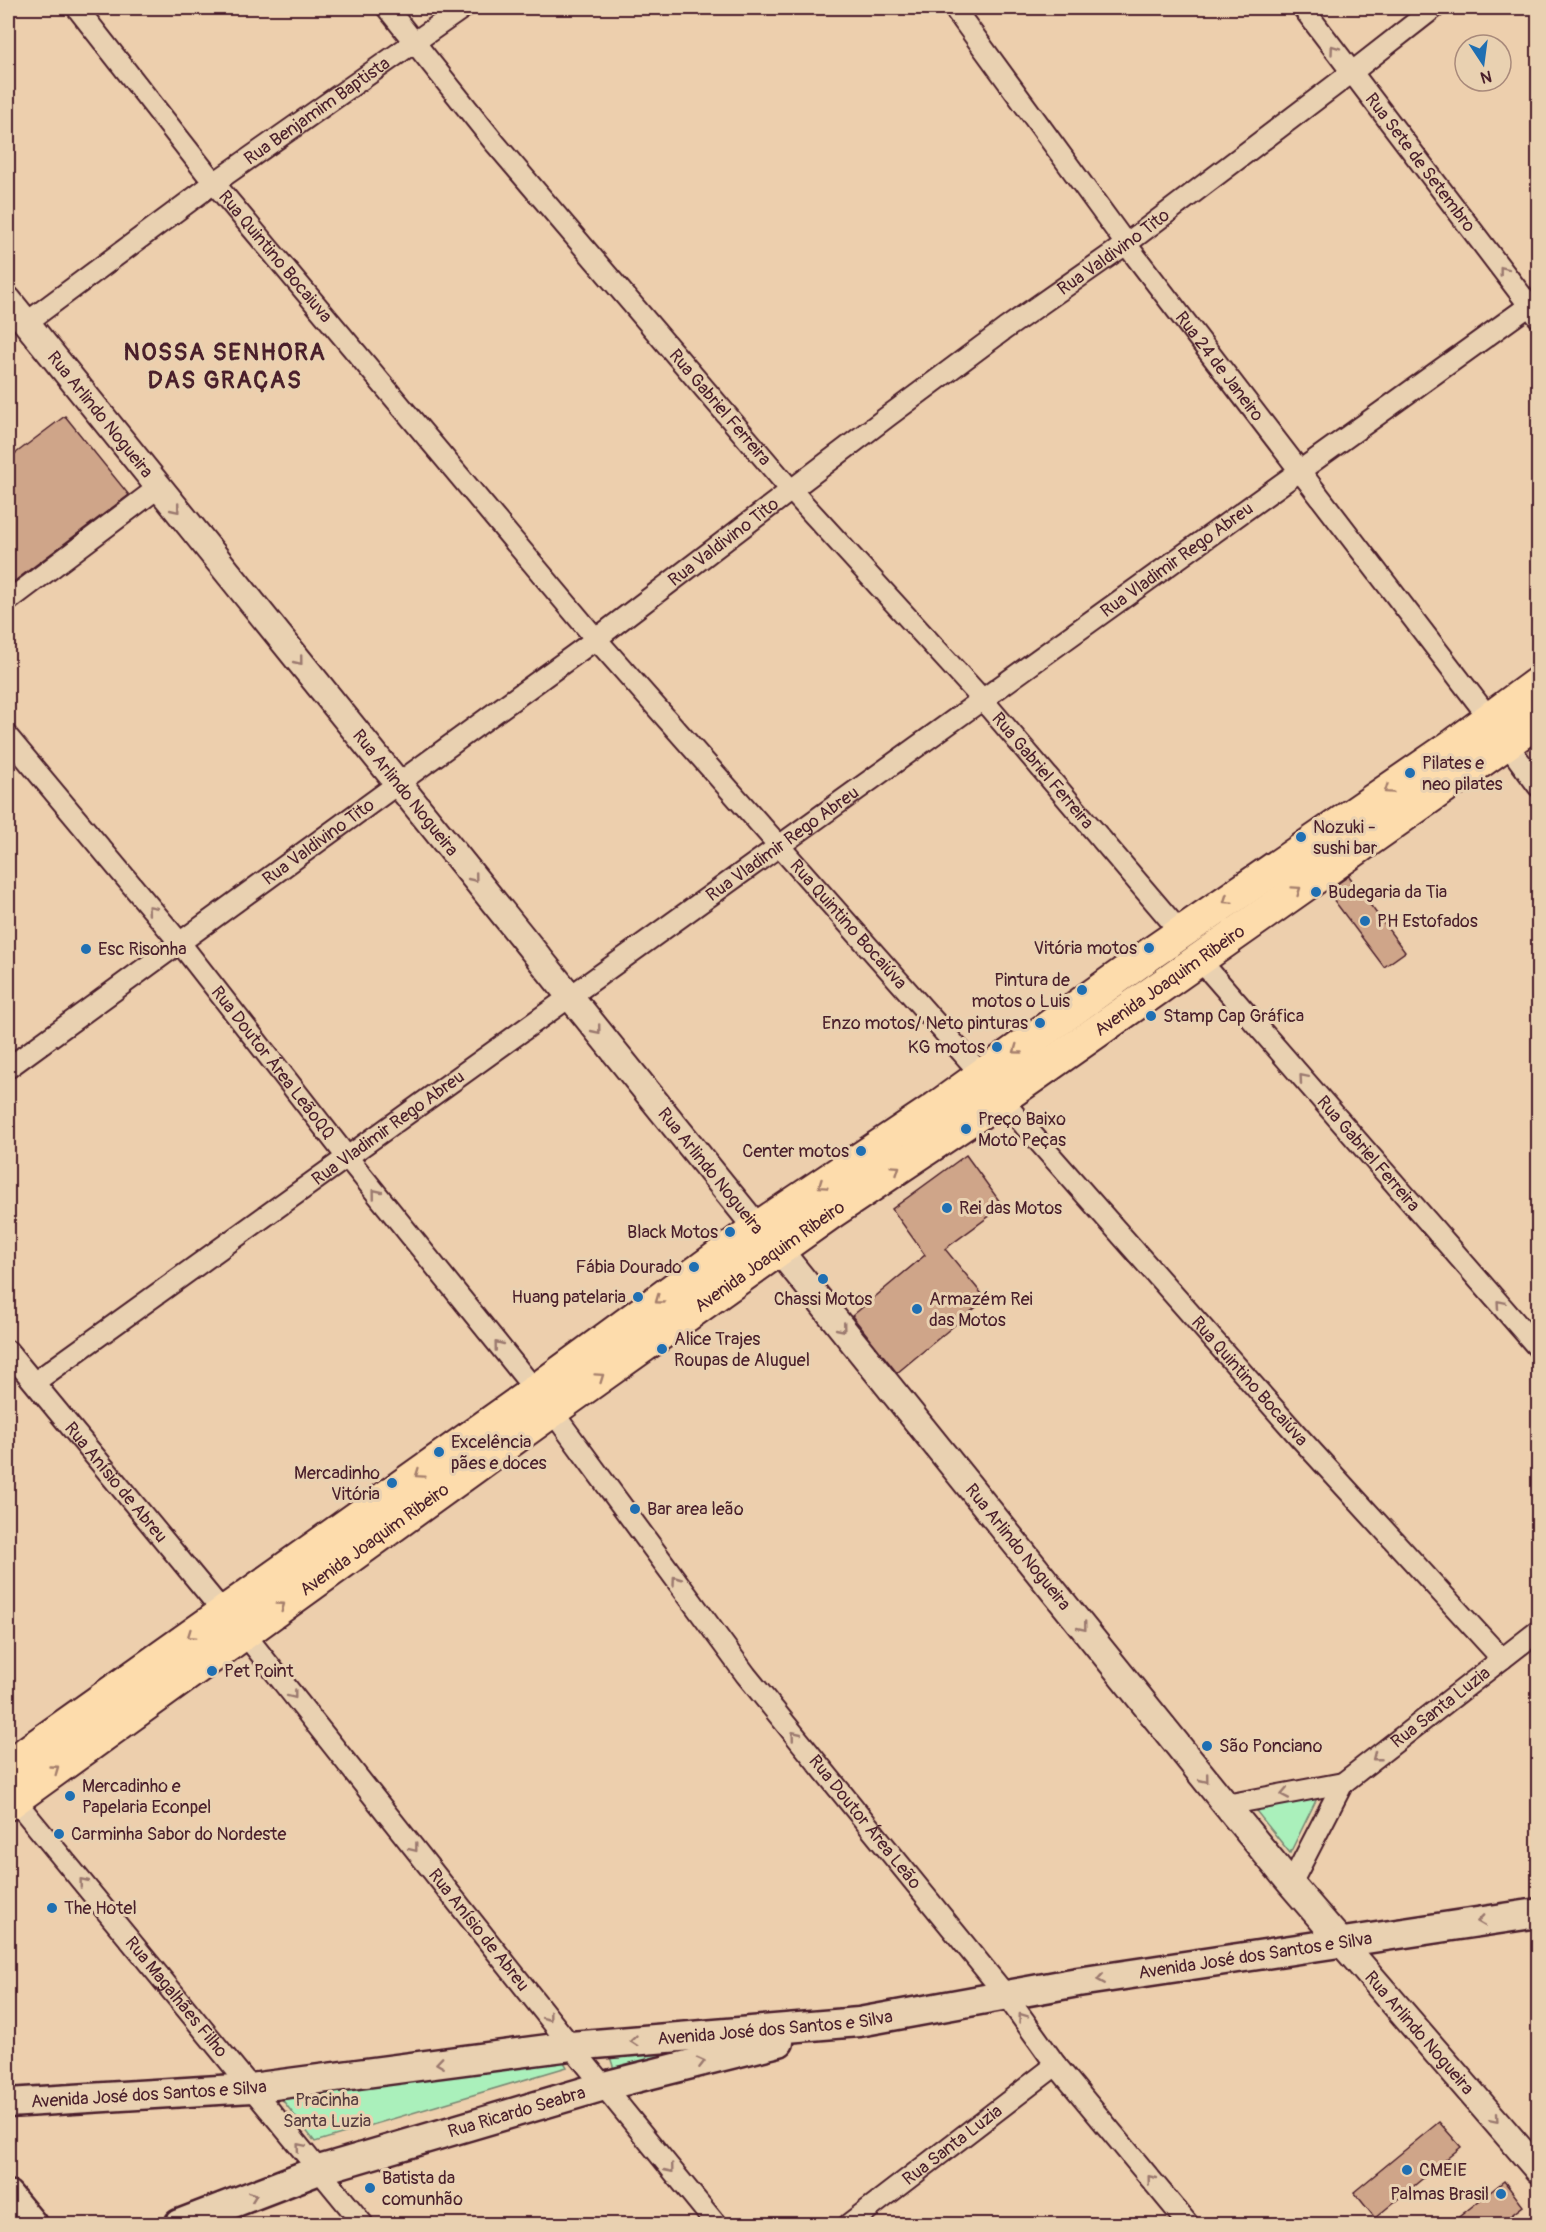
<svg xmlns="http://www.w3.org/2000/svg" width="1546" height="2232" font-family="Pangolin,sans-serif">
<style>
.green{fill:#aaf0bb;stroke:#7a8873;stroke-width:1.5}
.building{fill:#cfa589;stroke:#4a1f2b;stroke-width:1.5}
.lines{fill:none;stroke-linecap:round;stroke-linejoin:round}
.minor-casing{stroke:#4a1f2b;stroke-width:24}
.tertiary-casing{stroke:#4a1f2b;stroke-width:30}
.secondary-casing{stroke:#4a1f2b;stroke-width:33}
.primary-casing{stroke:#4a1f2b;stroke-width:36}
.minor{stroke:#e9d1b1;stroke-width:20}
.tertiary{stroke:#e9d1b1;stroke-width:26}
.secondary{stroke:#e9d1b1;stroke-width:28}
.primary{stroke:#fddcac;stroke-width:32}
.oneway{stroke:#9a786e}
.oneway2{stroke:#a47e6c}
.poi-dot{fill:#1f6fb2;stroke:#e9d1b1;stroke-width:2}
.labels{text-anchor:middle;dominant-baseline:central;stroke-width:6;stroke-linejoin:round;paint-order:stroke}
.street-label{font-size:18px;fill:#4a1f2b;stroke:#e9d1b1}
.poi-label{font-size:18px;fill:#4a1f2b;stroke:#e9d1b1;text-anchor:start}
.park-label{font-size:18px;fill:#583e41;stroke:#e9d1b1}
.district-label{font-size:24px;font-weight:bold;letter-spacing:1.5px;fill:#4a1f2b;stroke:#e9d1b1}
</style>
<rect width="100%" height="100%" fill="#edcfad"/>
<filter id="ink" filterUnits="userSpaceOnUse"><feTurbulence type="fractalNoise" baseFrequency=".0167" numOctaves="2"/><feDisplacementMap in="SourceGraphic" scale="12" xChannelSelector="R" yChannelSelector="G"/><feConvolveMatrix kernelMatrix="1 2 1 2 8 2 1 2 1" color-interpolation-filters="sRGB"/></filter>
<g filter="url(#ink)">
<g class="green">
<polygon points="1328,1776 1290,1853 1253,1807 1267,1786"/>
<polygon points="814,2028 616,2075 610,2057"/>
<polygon points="561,2057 567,2067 315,2142 274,2089"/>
</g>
<g class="building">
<polygon points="65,416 129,495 8,586 8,459"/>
<polygon points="1349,876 1405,952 1384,967 1327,891"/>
<polygon points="966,1155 1003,1206 945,1249 986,1299 897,1373 852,1316 925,1255 892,1209"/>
<polygon points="1439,2122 1461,2147 1375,2218 1354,2192"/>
<polygon points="1504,2181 1523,2206 1500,2224 1450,2224"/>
</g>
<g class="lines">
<g class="minor-casing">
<g id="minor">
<path id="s1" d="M77,8L214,183L596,639L982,1075"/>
<path id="s2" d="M387,8L494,142L790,489L982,699L1182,934"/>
<path id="s3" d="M954,8L1126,244L1490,719"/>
<path id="s4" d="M1303,8L1538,317"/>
<path id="s5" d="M26,323L214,183L463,8"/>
<polyline points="8,601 159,487"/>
<path id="s6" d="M8,737L180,943L347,1157L552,1411L746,1675L1005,1994L1056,2065L1188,2224"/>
<polyline points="1507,744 1538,786"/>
<path id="s7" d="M1199,959L1538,1348"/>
<path id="s8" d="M8,1068L596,639L887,417L1005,329L1126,244L1351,73L1434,8"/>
<path id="s9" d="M1001,1099L1300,1438L1502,1659"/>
<path id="s10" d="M8,1351L224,1613"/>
<path id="s11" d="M35,1382L1530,305"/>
<path id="s12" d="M243,1632L571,2046L716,2224"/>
<path id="s13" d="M14,1799L363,2224"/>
<polyline points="1226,1805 1343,1783"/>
<path id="s14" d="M1291,1884L1343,1783L1538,1631"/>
<path id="s15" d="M849,2224L1056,2065"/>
</g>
</g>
<g class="tertiary-casing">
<g id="tertiary">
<path id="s16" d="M8,300L757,1228L779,1250L1226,1805L1291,1884L1538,2170"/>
</g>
</g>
<g class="secondary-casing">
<g id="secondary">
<path id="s17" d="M8,2103L251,2088L571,2046L859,2022L1078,1982L1538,1913"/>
<polyline points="8,2195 32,2224"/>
<path id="s18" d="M179,2224L319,2170L604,2086L779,2042"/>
</g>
</g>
<g class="primary-casing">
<g id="primary">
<polyline points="8,1766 535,1391 757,1228 936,1108 1153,952 1455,744 1538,683"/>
<path id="s19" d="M8,1804L552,1411L832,1212L1001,1099L1538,721"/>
</g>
</g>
<use href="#minor" class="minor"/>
<use href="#tertiary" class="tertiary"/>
<use href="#secondary" class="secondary"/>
<use href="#primary" class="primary"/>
</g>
<defs><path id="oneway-chevron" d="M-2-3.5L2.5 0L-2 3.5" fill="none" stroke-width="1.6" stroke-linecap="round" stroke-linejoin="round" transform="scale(1.5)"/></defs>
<g class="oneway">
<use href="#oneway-chevron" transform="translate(1334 49) rotate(-126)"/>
<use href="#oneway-chevron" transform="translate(1503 270) rotate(-128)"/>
<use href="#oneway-chevron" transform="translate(176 509) rotate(51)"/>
<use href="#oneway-chevron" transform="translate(299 661) rotate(51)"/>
<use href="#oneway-chevron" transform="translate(474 878) rotate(51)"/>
<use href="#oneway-chevron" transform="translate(151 909) rotate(-130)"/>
<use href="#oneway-chevron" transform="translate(597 1030) rotate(51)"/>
<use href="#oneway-chevron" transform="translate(1303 1078) rotate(-131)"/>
<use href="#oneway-chevron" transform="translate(376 1193) rotate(-129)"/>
<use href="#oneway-chevron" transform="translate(1500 1304) rotate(-131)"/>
<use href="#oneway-chevron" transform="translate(842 1328) rotate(51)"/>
<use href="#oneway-chevron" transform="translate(498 1345) rotate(-129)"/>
<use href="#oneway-chevron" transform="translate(676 1580) rotate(-126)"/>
<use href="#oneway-chevron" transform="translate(1083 1627) rotate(51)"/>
<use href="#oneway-chevron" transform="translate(293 1695) rotate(52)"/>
<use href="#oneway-chevron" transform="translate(795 1735) rotate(-129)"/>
<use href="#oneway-chevron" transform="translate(1376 1757) rotate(142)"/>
<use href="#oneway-chevron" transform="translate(1205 1779) rotate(51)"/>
<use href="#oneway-chevron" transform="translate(1285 1794) rotate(169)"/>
<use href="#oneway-chevron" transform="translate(414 1848) rotate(52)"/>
<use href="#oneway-chevron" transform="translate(83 1882) rotate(-129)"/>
<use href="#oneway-chevron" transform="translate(1481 1921) rotate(172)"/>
<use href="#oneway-chevron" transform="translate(1101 1979) rotate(171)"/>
<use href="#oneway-chevron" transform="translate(548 2017) rotate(52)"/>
<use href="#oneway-chevron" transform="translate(1022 2017) rotate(-126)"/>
<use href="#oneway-chevron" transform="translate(634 2041) rotate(175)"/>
<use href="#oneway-chevron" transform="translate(701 2062) rotate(-14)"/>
<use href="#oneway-chevron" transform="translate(440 2063) rotate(172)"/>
<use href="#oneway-chevron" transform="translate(1495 2119) rotate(49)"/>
<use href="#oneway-chevron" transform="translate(300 2147) rotate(-130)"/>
<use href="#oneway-chevron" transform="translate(670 2169) rotate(51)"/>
<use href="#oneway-chevron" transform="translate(1151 2179) rotate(-129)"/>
<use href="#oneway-chevron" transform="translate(253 2196) rotate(-21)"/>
</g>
<g class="oneway2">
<use href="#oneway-chevron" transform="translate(1388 790) rotate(146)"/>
<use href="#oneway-chevron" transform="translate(1297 890) rotate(-35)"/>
<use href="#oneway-chevron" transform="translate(1227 900) rotate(146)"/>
<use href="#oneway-chevron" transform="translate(1017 1050) rotate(144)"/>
<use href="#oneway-chevron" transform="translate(896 1169) rotate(-34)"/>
<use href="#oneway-chevron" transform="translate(822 1185) rotate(146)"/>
<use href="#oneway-chevron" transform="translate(659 1300) rotate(144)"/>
<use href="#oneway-chevron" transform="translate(600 1377) rotate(-35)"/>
<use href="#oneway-chevron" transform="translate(419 1474) rotate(145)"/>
<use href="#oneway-chevron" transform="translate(281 1606) rotate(-36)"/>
<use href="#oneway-chevron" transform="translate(191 1635) rotate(145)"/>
<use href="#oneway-chevron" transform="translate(55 1769) rotate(-36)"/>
</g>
</g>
<g class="poi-dot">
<circle cx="1410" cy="773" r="6"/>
<circle cx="1301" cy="837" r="6"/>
<circle cx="1316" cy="892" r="6"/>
<circle cx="1365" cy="921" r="6"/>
<circle cx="1149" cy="948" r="6"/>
<circle cx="86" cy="949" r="6"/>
<circle cx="1082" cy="990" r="6"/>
<circle cx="1151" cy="1016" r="6"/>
<circle cx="1040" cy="1023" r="6"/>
<circle cx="997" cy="1047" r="6"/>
<circle cx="966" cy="1129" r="6"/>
<circle cx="861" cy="1151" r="6"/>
<circle cx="947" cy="1208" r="6"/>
<circle cx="730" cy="1232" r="6"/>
<circle cx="694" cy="1267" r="6"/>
<circle cx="823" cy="1279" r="6"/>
<circle cx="638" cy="1297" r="6"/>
<circle cx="917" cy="1309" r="6"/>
<circle cx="662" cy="1349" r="6"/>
<circle cx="439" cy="1452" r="6"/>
<circle cx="392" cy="1483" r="6"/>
<circle cx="635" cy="1509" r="6"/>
<circle cx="212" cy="1671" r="6"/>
<circle cx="1207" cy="1746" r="6"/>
<circle cx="70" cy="1796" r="6"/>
<circle cx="59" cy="1834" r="6"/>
<circle cx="52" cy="1908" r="6"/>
<circle cx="1407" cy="2170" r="6"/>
<circle cx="370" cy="2188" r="6"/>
<circle cx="1501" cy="2194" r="6"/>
</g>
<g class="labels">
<g class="street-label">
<text stroke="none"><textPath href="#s5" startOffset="360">Rua Benjamim Baptista</textPath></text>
<text stroke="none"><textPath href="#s4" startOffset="194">Rua Sete de Setembro</textPath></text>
<text stroke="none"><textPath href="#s8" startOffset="1374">Rua Valdivino Tito</textPath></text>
<text stroke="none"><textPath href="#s1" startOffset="318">Rua Quintino Bocaiuva</textPath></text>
<text stroke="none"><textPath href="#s3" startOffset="446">Rua 24 de Janeiro</textPath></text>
<text stroke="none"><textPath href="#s2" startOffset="520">Rua Gabriel Ferreira</textPath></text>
<text stroke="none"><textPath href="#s16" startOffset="147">Rua Arlindo Nogueira</textPath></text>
<text stroke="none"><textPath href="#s8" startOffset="888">Rua Valdivino Tito</textPath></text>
<text stroke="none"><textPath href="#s11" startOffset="1407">Rua Vladimir Rego Abreu</textPath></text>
<text stroke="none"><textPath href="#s2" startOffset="1006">Rua Gabriel Ferreira</textPath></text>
<text stroke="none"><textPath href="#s16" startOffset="633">Rua Arlindo Nogueira</textPath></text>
<text stroke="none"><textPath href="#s8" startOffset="384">Rua Valdivino Tito</textPath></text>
<text stroke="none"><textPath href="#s11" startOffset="921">Rua Vladimir Rego Abreu</textPath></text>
<text stroke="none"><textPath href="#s1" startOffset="1198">Rua Quintino Bocaiúva</textPath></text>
<text stroke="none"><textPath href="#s19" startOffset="1424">Avenida Joaquim Ribeiro</textPath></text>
<text stroke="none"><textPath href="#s6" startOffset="420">Rua Doutor Área LeãoQQ</textPath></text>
<text stroke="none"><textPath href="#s11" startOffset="435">Rua Vladimir Rego Abreu</textPath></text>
<text stroke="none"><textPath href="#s7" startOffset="258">Rua Gabriel Ferreira</textPath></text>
<text stroke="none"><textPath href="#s16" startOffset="1119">Rua Arlindo Nogueira</textPath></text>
<text stroke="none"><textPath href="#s19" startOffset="938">Avenida Joaquim Ribeiro</textPath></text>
<text stroke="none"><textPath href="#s9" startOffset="376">Rua Quintino Bocaiúva</textPath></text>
<text stroke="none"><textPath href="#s10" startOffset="170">Rua Anísio de Abreu</textPath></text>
<text stroke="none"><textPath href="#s19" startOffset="452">Avenida Joaquim Ribeiro</textPath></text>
<text stroke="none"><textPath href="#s16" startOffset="1605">Rua Arlindo Nogueira</textPath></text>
<text stroke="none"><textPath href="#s14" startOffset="237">Rua Santa Luzia</textPath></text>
<text stroke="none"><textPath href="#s6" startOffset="1383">Rua Doutor Área Leão</textPath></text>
<text stroke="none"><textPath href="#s12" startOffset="380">Rua Anísio de Abreu</textPath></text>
<text stroke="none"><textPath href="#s17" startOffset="1257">Avenida José dos Santos e Silva</textPath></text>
<text stroke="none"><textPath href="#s13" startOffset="256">Rua Magalhães Filho</textPath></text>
<text stroke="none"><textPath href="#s17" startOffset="771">Avenida José dos Santos e Silva</textPath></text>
<text stroke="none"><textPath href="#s16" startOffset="2235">Rua Arlindo Nogueira</textPath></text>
<text stroke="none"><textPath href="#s17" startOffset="141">Avenida José dos Santos e Silva</textPath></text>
<text stroke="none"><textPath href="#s18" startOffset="356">Rua Ricardo Seabra</textPath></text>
<text stroke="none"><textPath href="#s15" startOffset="130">Rua Santa Luzia</textPath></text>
</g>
<g class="poi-label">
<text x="1422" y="763">Pilates e<tspan x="1422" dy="21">neo pilates</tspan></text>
<text x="1313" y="827">Nozuki -<tspan x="1313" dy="21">sushi bar</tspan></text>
<text x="1328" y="892">Budegaria da Tia</text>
<text x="1377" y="921">PH Estofados</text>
<text x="1137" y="948" text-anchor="end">Vitória motos</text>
<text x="98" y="949">Esc Risonha</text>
<text x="1070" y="980" text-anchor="end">Pintura de<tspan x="1070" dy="21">motos o Luis</tspan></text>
<text x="1163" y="1016">Stamp Cap Gráfica</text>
<text x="1028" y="1023" text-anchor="end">Enzo motos/ Neto pinturas</text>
<text x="985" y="1047" text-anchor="end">KG motos</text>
<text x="978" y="1119">Preço Baixo<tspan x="978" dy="21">Moto Peças</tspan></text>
<text x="849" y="1151" text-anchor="end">Center motos</text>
<text x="959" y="1208">Rei das Motos</text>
<text x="718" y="1232" text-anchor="end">Black Motos</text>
<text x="682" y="1267" text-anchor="end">Fábia Dourado</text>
<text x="626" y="1297" text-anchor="end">Huang patelaria</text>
<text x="823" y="1299" text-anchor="middle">Chassi Motos</text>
<text x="929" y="1299">Armazém Rei<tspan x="929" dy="21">das Motos</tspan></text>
<text x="674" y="1339">Alice Trajes<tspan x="674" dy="21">Roupas de Aluguel</tspan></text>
<text x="451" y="1442">Excelência<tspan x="451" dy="21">pães e doces</tspan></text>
<text x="380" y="1473" text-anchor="end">Mercadinho<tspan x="380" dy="21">Vitória</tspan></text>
<text x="647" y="1509">Bar area leão</text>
<text x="224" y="1671">Pet Point</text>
<text x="1219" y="1746">São Ponciano</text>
<text x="82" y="1786">Mercadinho e<tspan x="82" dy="21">Papelaria Econpel</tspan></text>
<text x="71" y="1834">Carminha Sabor do Nordeste</text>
<text x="64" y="1908">The Hotel</text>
<text x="1419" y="2170">CMEIE</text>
<text x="382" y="2178">Batista da<tspan x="382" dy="21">comunhão</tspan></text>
<text x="1489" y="2194" text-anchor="end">Palmas Brasil</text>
</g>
<g class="park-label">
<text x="327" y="2100">Pracinha<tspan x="327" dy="21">Santa Luzia</tspan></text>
</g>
<g class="district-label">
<text x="225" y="352">NOSSA SENHORA<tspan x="225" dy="28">DAS GRAÇAS</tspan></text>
</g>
</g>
<rect width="1546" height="2232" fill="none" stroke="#e9d1b1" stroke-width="30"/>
<rect x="15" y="15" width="1516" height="2202" fill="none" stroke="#4a1f2b" stroke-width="2" filter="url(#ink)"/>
<g transform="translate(1483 63) rotate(167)"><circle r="28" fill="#e9d1b1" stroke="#a98a7b" stroke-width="1.5"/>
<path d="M0-4.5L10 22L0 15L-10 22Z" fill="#1f6fb2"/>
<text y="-9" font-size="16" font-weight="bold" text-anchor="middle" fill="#4a1f2b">N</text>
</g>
</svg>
